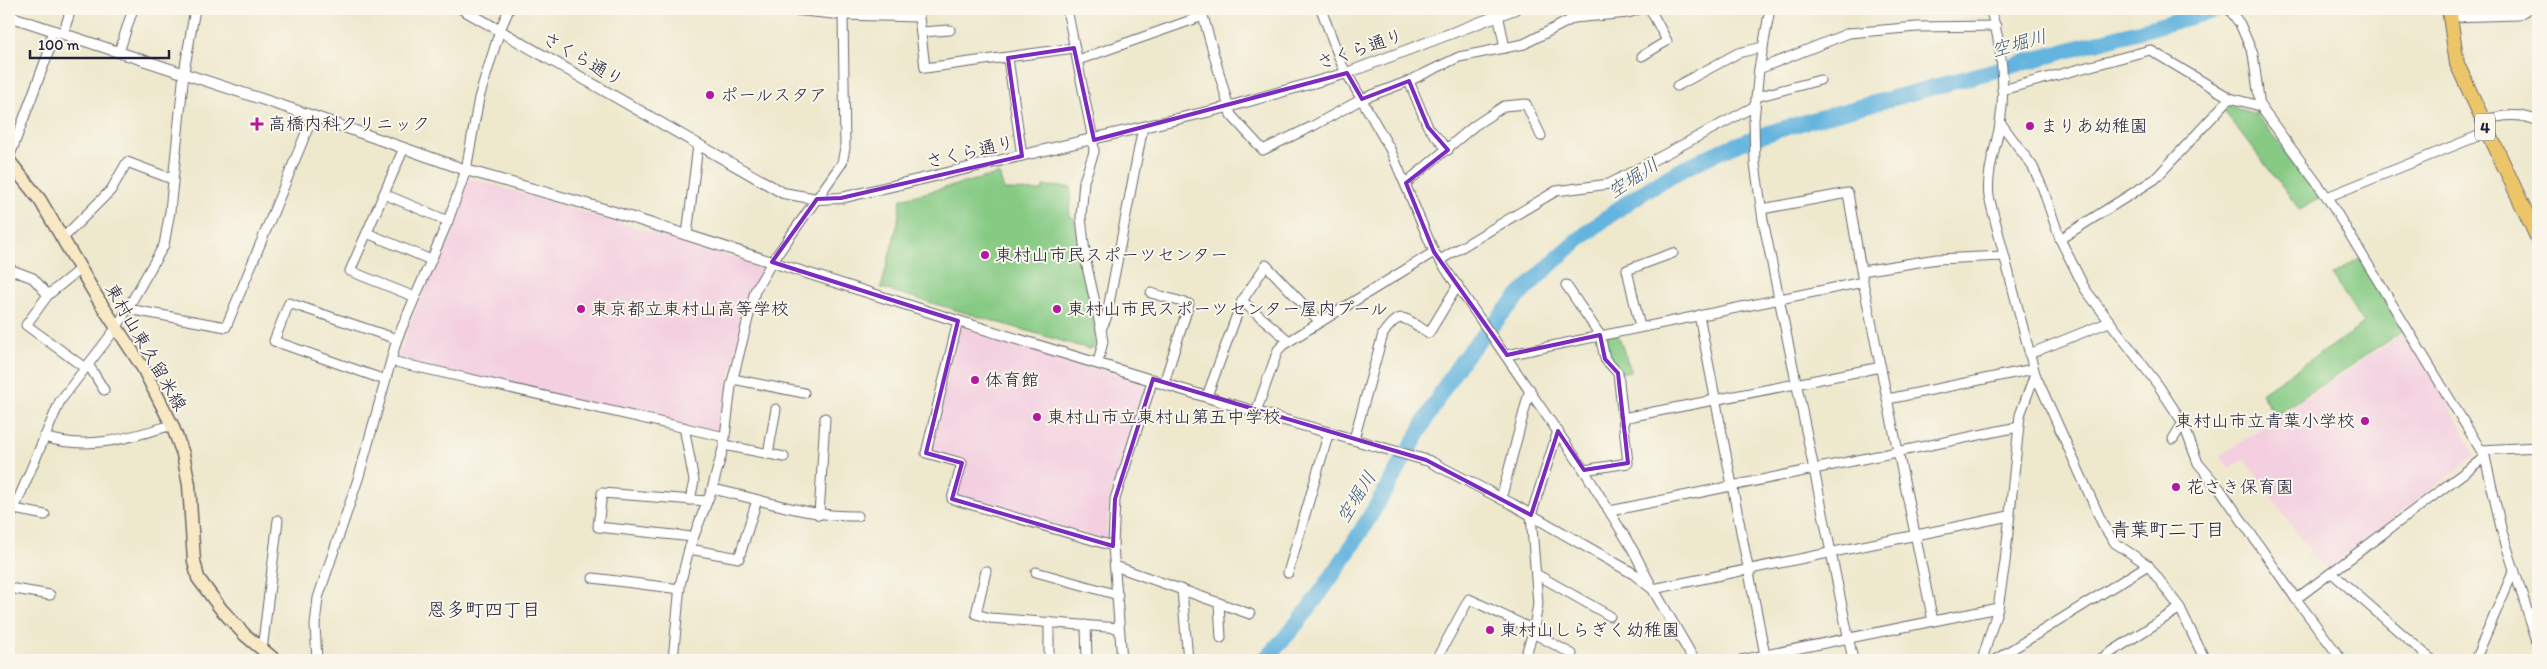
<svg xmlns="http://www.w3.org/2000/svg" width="2547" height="669" font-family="Itim,'Klee One',sans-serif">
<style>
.built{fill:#f3cfe0}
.green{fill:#86ca84;stroke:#547660}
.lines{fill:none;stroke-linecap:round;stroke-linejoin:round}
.river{stroke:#63b4de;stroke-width:16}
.minor-casing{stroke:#69676e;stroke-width:11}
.tertiary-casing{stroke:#69676e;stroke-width:12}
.secondary-casing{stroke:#69676e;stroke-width:15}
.primary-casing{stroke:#69676e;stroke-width:16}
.minor{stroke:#fff;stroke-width:9}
.tertiary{stroke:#fff;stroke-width:10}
.secondary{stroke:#f8e8c3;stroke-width:12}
.primary{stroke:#edc569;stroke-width:14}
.marked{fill:none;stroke:#7b2cbf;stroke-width:4;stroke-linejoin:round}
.poi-dot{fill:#b5179e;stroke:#fbf7ec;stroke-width:2}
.labels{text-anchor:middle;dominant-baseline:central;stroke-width:4;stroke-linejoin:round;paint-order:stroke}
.shield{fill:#fbf7ec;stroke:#636270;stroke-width:1}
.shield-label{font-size:16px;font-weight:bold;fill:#22223b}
.street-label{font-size:18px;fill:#22223b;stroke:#fbf7ec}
.poi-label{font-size:18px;fill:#22223b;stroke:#fbf7ec;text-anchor:start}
.water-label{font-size:19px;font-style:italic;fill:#3c5c7c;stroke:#fbf7ec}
.neighbourhood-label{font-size:19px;fill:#22223b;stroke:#fbf7ec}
</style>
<rect width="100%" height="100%" fill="#fbf7ec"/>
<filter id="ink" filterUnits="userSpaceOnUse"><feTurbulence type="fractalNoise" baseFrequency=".02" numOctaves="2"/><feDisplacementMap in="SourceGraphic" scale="10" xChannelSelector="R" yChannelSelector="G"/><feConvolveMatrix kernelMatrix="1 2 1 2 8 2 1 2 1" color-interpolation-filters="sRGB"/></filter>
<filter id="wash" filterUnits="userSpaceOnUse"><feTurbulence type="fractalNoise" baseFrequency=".0096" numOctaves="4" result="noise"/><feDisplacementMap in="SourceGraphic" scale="20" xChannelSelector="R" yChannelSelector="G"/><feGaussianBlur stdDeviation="1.12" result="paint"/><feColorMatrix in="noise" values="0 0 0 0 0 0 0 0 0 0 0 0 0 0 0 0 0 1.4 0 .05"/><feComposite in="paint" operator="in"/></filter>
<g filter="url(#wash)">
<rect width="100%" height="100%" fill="#eee8cd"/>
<g class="built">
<polygon points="473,179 760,265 761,272 753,287 740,330 718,432 398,360 407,331 443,245 450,243 455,229 453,222 468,181"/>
<polygon points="960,326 1147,384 1111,498 1106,526 1108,541 956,496 966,460 930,451"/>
<polygon points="2406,331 2440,386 2475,456 2327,568 2313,556 2245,459 2230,468 2220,456"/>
</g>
<g class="green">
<polygon points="2229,106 2256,114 2321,197 2300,210 2224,111"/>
<polygon points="999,174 1004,190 1043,191 1043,186 1071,187 1069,216 1074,218 1095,329 1095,346 1089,349 881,288 898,222 901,199"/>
<polygon points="2361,257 2405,329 2275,416 2261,393 2364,324 2332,275"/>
<polygon points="1617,332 1631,371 1618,373 1605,359 1600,335"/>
</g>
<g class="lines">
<path class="river" d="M1264,660C1321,603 1366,524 1406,455C1428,418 1446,378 1474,346C1535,273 1608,206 1693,164C1761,130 1836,114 1908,94C2012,66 2116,37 2220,9"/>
</g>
</g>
<g filter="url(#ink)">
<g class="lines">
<g class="minor-casing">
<g id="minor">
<polyline points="784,9 843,15 918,17"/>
<polyline points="918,9 925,68 1074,48"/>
<polyline points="1067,9 1093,140 1094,152 1084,181 1081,217 1086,262 1101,329 1103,342 1098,362"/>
<polyline points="1201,9 1231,115 1263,150 1313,126 1362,99 1409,81 1459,57 1524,44 1574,18 1628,13 1639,9"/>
<polyline points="1321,9 1342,65 1390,149 1434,252 1584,470 1633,550 1653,589 2009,516"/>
<polyline points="1497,9 1505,48"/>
<polyline points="1770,9 1759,69 1754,120 1755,164 1763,220 1853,660"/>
<path d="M1990,9C2002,44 2006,86 2000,124C1996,148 1986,172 1989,197L2035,374L2104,527L2115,543L2148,565L2180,608L2205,660"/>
<polyline points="2229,9 2240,24 2253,54 2260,106 2327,197 2485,457 2502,532 2538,644"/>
<polyline points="2450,17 2518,15 2528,9"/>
<polyline points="921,32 950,30"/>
<polyline points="63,34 71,9"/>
<polyline points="119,52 133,9"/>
<polyline points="1642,56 1667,41 1650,9"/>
<polyline points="1008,58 1022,156"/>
<polyline points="1078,60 1203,16"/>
<polyline points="1759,69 1849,33 1917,27 1996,26"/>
<polyline points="1409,81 1428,127 1448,150"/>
<polyline points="1677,86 1738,53 1763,47"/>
<polyline points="2002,90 2150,50 2230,98 2260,106"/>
<polyline points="1756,97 1820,80"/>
<path d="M2483,120C2503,115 2519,113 2538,121"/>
<polyline points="2000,122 2033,167 2043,189 2060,239 2085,289 2158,385 2183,423 2198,463 2220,489 2296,599 2342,660"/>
<polyline points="404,148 350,271 415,297"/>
<polyline points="9,158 49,51 52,31"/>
<polyline points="1406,183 1474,126 1504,106 1526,104 1541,136"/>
<polyline points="384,194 448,221"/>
<polyline points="2327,197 2488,132"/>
<polyline points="1762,209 1848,193 1863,282 1933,621"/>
<polyline points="367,233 431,260"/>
<polyline points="687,235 698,145"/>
<polyline points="63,238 111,190 127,162 172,179"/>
<polyline points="2060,239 2155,179 2230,98"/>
<polyline points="1440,260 1556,191 1609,184 1755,106"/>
<polyline points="9,269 33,278 48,295"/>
<polyline points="80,269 48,295 26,325 85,368"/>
<polyline points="1862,271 1937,259 2003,256"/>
<polyline points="1566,285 1600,335 1605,359 1618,373 1628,463 1584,470"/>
<polyline points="1151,293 1189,304 1164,383"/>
<polyline points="1242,301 1289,341"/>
<polyline points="128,309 226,327 313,116"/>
<polyline points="1699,315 1765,655"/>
<polyline points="958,321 926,453 962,463 952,499 1113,546"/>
<polyline points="1640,327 1627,270 1673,253"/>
<polyline points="1101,329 1106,319 1143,127"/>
<polyline points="2029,354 2109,322"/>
<polyline points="1507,355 1863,282"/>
<polyline points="391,361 725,437"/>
<polyline points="88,364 104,390"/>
<polyline points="733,379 804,393"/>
<polyline points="385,380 274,341 289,303 397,339"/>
<polyline points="1207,396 1242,301 1266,265 1320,322"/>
<polyline points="1888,399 2033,369"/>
<polyline points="1256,412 1278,350 1283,345 1434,252"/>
<polyline points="1623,418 1881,367"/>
<polyline points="684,427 694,481 690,500"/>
<path d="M44,437C89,451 128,438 172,425"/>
<path d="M1354,439L1383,334C1401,307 1406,320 1429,333L1458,285"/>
<polyline points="2173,439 2183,423"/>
<polyline points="724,445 784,457"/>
<polyline points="2481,450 2538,447"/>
<polyline points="768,454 776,409"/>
<path d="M712,489C762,499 806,517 858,516"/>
<polyline points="1501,499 1530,389"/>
<polyline points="14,509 45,515"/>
<polyline points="1610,511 2018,427"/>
<polyline points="819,515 825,418"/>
<polyline points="9,521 60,401 117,327 164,245 170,211 184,72 195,9"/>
<polyline points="693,537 598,527 602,493 707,501"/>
<polyline points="689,549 739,558 757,500"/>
<polyline points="1115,566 1250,614"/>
<polyline points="986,571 976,614 990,618 1119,628"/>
<polyline points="1036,572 1118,595"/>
<polyline points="1288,573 1329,432"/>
<polyline points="2332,573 2432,660"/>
<polyline points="1536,574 1610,616"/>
<polyline points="593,578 680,589"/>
<polyline points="9,588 50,595"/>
<polyline points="1182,590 1188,660"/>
<polyline points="2296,599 2485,457"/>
<polyline points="1219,603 1221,638"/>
<polyline points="1049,622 1049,660"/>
<polyline points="1086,625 1087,660"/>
<polyline points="1533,633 1572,654"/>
<polyline points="262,650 278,520"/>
<polyline points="317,660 315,625 318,598 359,476 397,339 448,221 466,170 479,98 500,30 509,9"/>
<polyline points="673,660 680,585 689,549 712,489 724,445 731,386 755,291 772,262 842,163 845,148 843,15 845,9"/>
<polyline points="1122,660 1113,546 1115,499 1153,379"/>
<polyline points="1436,660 1469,599 1534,630"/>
<polyline points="1524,660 1533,633 1538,604 1531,515 1558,431"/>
<polyline points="1741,660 1998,608"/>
<polyline points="1982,660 1998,608 2005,562 2020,415 2035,374"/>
<polyline points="1995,660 2148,565"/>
<polyline points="2099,660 2180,608"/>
<polyline points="2475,660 2514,570"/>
</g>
</g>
<g class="tertiary-casing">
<g id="tertiary">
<polyline points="462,9 783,193 817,199 841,198 1228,107 1347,73 1515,9"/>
<polyline points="9,16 313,116 466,170 611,211 958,321 1256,412 1429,461 1512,504 1634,574 1653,589 1694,660"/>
</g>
</g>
<g class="secondary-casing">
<polyline id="secondary" points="9,161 40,200 98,299 143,368 172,425 183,454 189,485 194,561 198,578 221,609 245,635 275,660"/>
</g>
<g class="primary-casing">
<polyline id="primary" points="2449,9 2457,64 2538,239"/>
</g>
<use href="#minor" class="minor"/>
<use href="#tertiary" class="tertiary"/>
<use href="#secondary" class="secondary"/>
<use href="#primary" class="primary"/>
</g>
</g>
<path class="marked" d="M1074,48L1094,140L1347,73L1362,99L1409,81L1428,127L1448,150L1406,183L1434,252L1507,355L1600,335L1605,359L1618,373L1628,463L1584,470L1558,431L1531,515L1426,460L1153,379L1115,499L1113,546L952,499L962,463L926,453L958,321L772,262L817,199L841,198L1022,156L1008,58Z"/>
<g class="poi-dot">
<circle cx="710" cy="95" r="5"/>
<path d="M254.5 116.5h5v5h5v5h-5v5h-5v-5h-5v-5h5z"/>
<circle cx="2030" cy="126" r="5"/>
<circle cx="985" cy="255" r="5"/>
<circle cx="581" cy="309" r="5"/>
<circle cx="1057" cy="309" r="5"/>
<circle cx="975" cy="380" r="5"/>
<circle cx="1037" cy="417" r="5"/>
<circle cx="2365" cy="421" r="5"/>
<circle cx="2176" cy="487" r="5"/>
<circle cx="1490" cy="630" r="5"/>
</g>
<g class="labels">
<rect class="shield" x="2475" y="113.5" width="20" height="27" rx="4"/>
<g class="shield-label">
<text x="2485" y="127">4</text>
</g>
<g class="street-label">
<text transform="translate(1360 49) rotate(-19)">さくら通り</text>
<text transform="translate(583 59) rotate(30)">さくら通り</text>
<text transform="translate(970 152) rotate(-13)">さくら通り</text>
<text transform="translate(146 347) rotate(60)">東村山東久留米線</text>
</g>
<g class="poi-label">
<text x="720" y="95">ポールスタア</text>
<text x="268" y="124">高橋内科クリニック</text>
<text x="2040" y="126">まりあ幼稚園</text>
<text x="995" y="255">東村山市民スポーツセンター</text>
<text x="591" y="309">東京都立東村山高等学校</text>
<text x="1067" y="309">東村山市民スポーツセンター屋内プール</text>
<text x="985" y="380">体育館</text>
<text x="1047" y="417">東村山市立東村山第五中学校</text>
<text x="2355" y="421" text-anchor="end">東村山市立青葉小学校</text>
<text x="2186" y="487">花さき保育園</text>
<text x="1500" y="630">東村山しらぎく幼稚園</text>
</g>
<g class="water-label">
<text transform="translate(2019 43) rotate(-15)">空堀川</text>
<text transform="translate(1633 178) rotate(-33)">空堀川</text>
<text transform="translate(1356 497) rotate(-58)">空堀川</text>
</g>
<g class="neighbourhood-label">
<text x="2168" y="529">青葉町二丁目</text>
<text x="484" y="609">恩多町四丁目</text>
</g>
</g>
<rect width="2547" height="669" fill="none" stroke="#fbf7ec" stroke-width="30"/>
<path d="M30 50v8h139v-8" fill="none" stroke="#22223b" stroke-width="2.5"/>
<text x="38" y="50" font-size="15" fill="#22223b" stroke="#fbf7ec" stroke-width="4" paint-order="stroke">100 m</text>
</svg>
